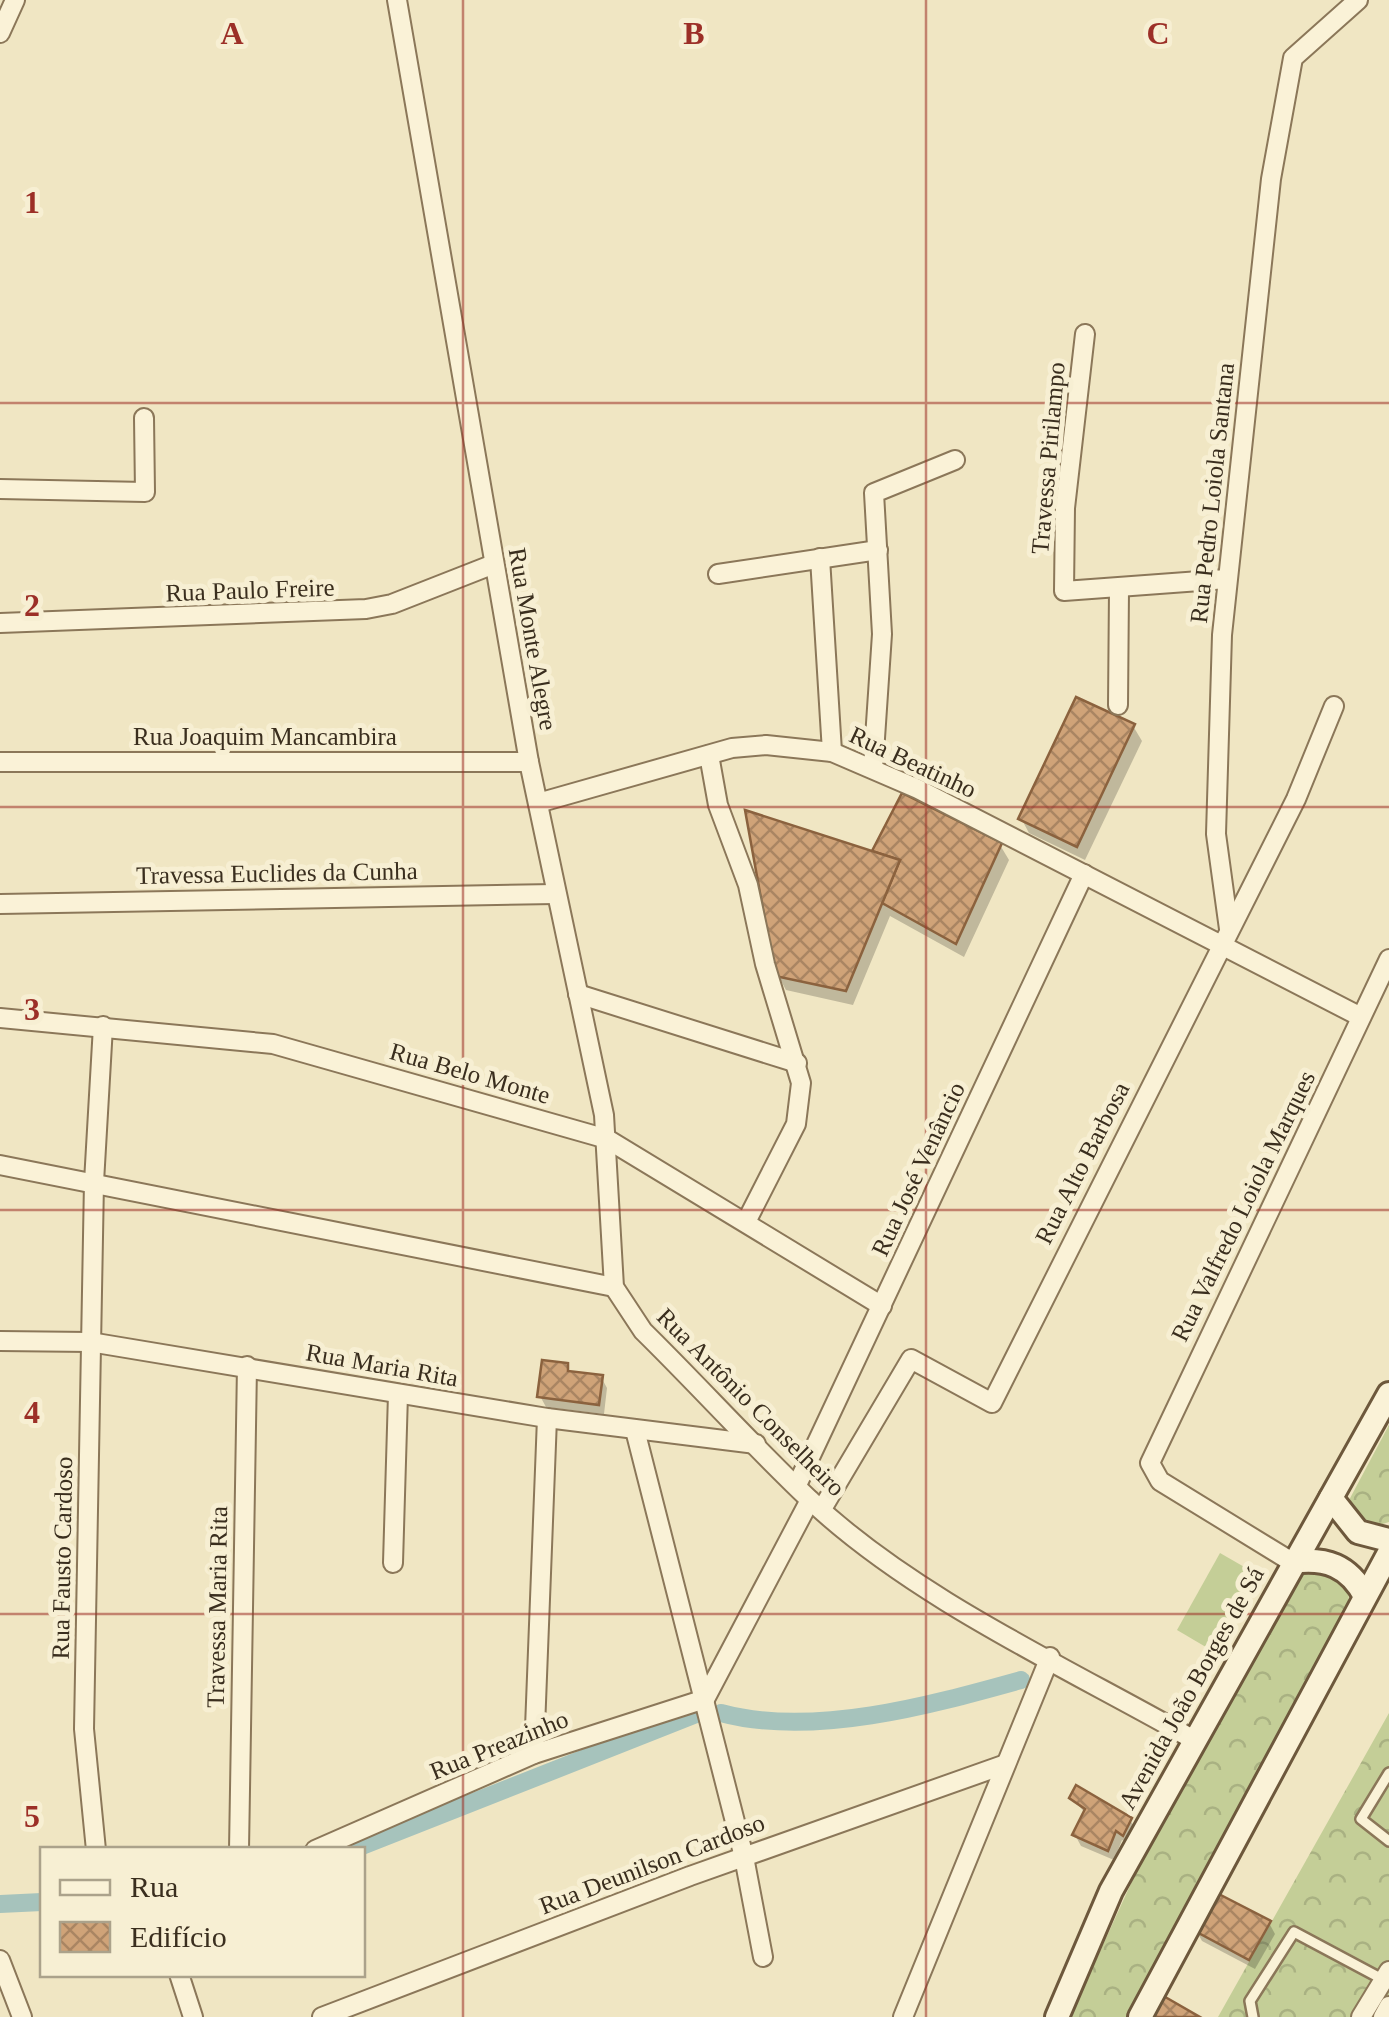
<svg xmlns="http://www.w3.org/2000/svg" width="1389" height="2017" font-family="Georgia,serif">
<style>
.green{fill:#c4ce97}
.forest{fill:url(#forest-crowns)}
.shadow{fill:#0003}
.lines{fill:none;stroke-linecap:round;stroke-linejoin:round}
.canal{stroke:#a6c3bc;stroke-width:18}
.building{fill:url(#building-cross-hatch);stroke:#8b623e;stroke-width:2.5}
.service-casing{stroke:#8b7759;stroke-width:14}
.minor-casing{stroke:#8b7759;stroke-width:22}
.secondary-casing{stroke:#6d583c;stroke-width:28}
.service{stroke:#faf2d7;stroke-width:9}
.minor{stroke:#faf2d7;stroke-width:18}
.secondary{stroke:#faf2d7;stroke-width:22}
.grid{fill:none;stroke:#9c2f27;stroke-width:2.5;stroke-opacity:0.55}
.labels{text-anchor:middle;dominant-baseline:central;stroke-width:10;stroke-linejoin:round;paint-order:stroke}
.street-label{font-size:25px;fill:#3a2e1e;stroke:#f7efd3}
.grid-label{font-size:32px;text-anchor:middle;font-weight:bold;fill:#9c2f27;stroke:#f7efd3;stroke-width:10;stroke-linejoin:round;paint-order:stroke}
</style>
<defs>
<pattern id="forest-crowns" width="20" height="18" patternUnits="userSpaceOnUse" patternTransform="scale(2.5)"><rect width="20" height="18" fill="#c4ce97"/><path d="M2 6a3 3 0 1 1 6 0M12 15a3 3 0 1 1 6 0" fill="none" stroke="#a9b182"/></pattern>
<pattern id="building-cross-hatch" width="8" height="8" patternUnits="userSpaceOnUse" patternTransform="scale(2.5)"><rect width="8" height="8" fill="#cfa378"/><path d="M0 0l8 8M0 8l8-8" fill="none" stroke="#a98562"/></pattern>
</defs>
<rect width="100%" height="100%" fill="#f0e6c3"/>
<polygon class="green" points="1220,1553 1260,1576 1216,1653 1177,1630"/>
<g class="forest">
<polygon points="1389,1425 1389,1522 1373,1527 1358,1518 1348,1502"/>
<polygon points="1320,1567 1349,1588 1348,1615 1129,2017 1070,2017 1144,1855 1278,1608 1301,1572"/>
<polygon points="1389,1713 1389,2017 1218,2017"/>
</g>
<g class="shadow">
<polygon points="1133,726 1142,741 1085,860 1029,833 1021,818"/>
<polygon points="1000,845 1009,860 964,957 890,916 853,1005 786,990 778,975 873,854"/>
<polygon points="567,1366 571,1374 601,1377 607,1388 604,1414 546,1407 540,1396"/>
<polygon points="1072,1798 1130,1820 1137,1831 1130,1844 1122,1840 1114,1860 1081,1846 1075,1835 1086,1814"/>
<polygon points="1269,1923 1275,1934 1255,1969 1202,1941 1196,1930"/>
</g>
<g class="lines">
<g class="canal">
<path d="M721,1713C813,1738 931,1705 1021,1680"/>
<polyline points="352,1850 699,1713"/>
<polyline points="0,1904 42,1902"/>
</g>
</g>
<g class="building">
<polygon points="1076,697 1135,724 1077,847 1018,819"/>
<polygon points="902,793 1002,843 956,944 882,903 900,860 872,851"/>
<polygon points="745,810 900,860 846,991 775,976"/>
<polygon points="542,1360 568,1363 568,1371 603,1375 599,1405 537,1397"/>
<polygon points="1076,1785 1132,1818 1123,1836 1116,1831 1108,1851 1072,1835 1085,1809 1069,1798"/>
<polygon points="1213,1891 1271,1921 1249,1960 1193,1930"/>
<polygon points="1160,1994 1200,2017 1147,2017"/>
</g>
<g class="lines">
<g class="service-casing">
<g id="service">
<polyline points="1389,1773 1361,1819 1389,1841"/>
<polyline points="1253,2017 1250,2001 1294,1932 1384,1980"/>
</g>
</g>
<g class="minor-casing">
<g id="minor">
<path d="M397,0L529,762L604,1115L614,1287L643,1331C699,1386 752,1445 809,1499C913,1598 1070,1669 1196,1741"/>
<polyline points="0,33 15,0"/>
<polyline points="1085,334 1065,508 1064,591 1227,579"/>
<polyline points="0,489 145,492 144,418"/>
<polyline points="820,558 832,752"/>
<polyline points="718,574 878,550"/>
<polyline points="0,623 366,609 392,604 494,564"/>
<polyline points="1118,705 1119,590"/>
<polyline points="709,755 718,805 748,885 765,964 801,1083 796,1124 746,1222"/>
<polyline points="0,762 529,762"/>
<polyline points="873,768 882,634 874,493 955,460"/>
<polyline points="538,803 732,748 766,745 832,752 918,789 1361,1017"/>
<polyline points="0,904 555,894"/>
<polyline points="1229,929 1216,834 1222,635 1271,179 1293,58 1358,0"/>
<polyline points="578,994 797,1063"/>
<polyline points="0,1018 273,1044 607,1139 882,1306"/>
<polyline points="0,1165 614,1287"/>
<polyline points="0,1341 90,1342 547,1418 756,1444"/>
<polyline points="635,1430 744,1857 763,1957"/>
<polyline points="797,1485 1084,874"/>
<polyline points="822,1509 911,1359 992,1403 1296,799 1334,706"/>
<polyline points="1292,1562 1160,1481 1150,1463 1389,959"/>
<polyline points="393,1563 398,1394"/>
<polyline points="705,1699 810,1500"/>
<polyline points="534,1754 547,1418"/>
<polyline points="96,1850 84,1729 94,1182 103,1026"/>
<polyline points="239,1850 247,1366"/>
<polyline points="315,1850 534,1754 705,1699"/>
<polyline points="0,1960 22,2017"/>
<polyline points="179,1974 193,2017"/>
<polyline points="322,2017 690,1876 1003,1765"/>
<polyline points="903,2017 1050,1657"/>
<polyline points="1361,2017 1389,1971"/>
<polyline points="1383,2017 1389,2006"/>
</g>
</g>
<g class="secondary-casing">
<g id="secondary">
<polyline points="1331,1498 1358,1532 1389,1540"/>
<path d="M1292,1562C1326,1557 1349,1566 1365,1596"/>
<polyline points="1057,2017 1111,1891 1389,1394"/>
<polyline points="1140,2017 1389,1553"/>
</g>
</g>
<use href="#service" class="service"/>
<use href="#minor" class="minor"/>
<use href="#secondary" class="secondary"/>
</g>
<path class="grid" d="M463,0V2017M926,0V2017M0,403H1389M0,807H1389M0,1210H1389M0,1614H1389"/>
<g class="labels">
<g class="street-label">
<text transform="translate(1048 458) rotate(-85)">Travessa Pirilampo</text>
<text transform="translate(1212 493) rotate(-84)">Rua Pedro Loiola Santana</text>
<text transform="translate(250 590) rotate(-2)">Rua Paulo Freire</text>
<text transform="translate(533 639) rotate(80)">Rua Monte Alegre</text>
<text x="265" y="736">Rua Joaquim Mancambira</text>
<text transform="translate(913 762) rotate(25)">Rua Beatinho</text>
<text transform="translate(277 873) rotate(-1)">Travessa Euclides da Cunha</text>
<text transform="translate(470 1073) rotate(16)">Rua Belo Monte</text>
<text transform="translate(1082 1163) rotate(-63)">Rua Alto Barbosa</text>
<text transform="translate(918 1169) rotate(-65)">Rua José Venâncio</text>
<text transform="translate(1243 1206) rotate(-64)">Rua Valfredo Loiola Marques</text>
<text transform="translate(382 1365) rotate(10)">Rua Maria Rita</text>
<text transform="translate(751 1402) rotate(45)">Rua Antônio Conselheiro</text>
<text transform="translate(62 1558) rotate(-89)">Rua Fausto Cardoso</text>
<text transform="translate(217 1607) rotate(-89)">Travessa Maria Rita</text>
<text transform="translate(1191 1688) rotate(-61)">Avenida João Borges de Sá</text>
<text transform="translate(499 1745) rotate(-22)">Rua Preazinho</text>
<text transform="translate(652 1864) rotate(-21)">Rua Deunilson Cardoso</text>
</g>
</g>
<g class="grid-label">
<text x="232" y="44">A</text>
<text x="694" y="44">B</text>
<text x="1158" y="44">C</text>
<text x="32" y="213">1</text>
<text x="32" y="616">2</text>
<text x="32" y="1020">3</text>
<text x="32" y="1423">4</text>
<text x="32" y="1827">5</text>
</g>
<rect x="40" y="1847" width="325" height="130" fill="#f7efd3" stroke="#aba28b" stroke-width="2.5"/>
<rect x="60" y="1880" width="50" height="15" fill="#faf2d7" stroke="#aba28b" stroke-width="2.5"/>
<text x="130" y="1897" font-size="30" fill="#3a2e1e">Rua</text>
<rect x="60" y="1922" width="50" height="30" fill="url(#building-cross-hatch)" stroke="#aba28b" stroke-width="2.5"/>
<text x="130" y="1947" font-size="30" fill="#3a2e1e">Edifício</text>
</svg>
